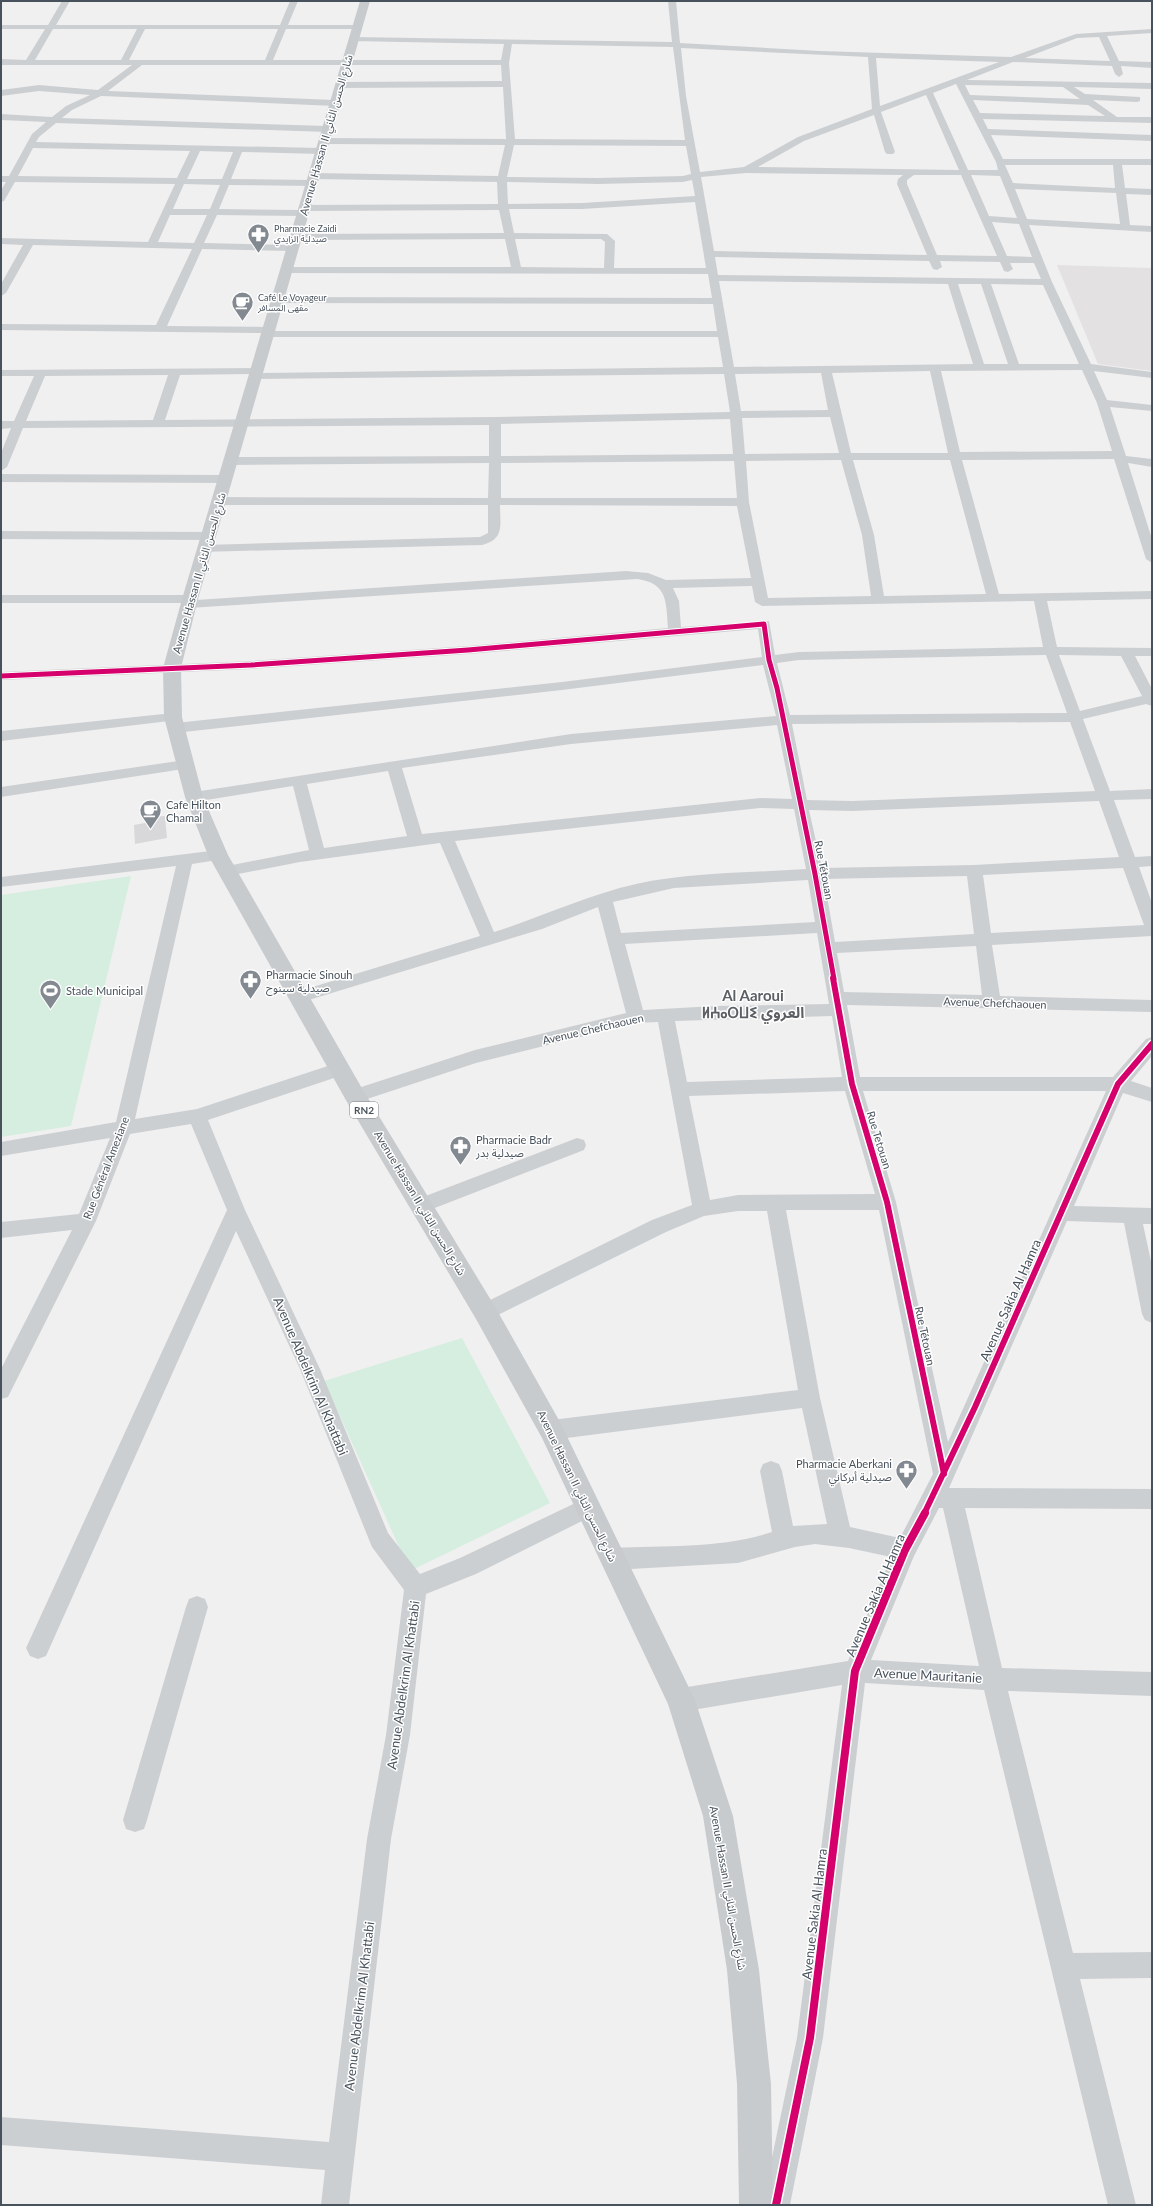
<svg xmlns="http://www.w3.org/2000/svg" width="1153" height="2206" font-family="Lato,'Noto Sans Arabic','Noto Sans Tifinagh',sans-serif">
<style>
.education{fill:#e3e1e2}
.green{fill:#d6eee0}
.building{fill:#d8d8da}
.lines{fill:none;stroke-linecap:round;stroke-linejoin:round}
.minor{fill:#cccfd1;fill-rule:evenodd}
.major{fill:#c8cbce;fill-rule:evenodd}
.cycleway-far2-casing{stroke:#fff;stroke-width:7}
.cycleway-far1-casing{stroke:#fff;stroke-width:9}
.cycleway-casing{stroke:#fff;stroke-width:11}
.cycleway-far2{stroke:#d6006c;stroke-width:5}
.cycleway-far1{stroke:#d6006c;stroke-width:6}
.cycleway{stroke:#d6006c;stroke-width:8}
.labels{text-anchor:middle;stroke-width:3;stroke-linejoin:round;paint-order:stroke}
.far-poi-label{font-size:9px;fill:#48525c;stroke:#fff;text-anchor:start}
.shield{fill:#fff;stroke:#7f868d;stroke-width:1}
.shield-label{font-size:10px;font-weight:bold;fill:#48525c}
.street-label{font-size:11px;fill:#48525c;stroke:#fff}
.poi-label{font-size:11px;fill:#48525c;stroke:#fff;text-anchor:start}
.near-street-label{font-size:13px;fill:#48525c;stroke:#fff}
.district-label{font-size:15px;font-weight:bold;fill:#5c5f64;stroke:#fff}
</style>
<rect width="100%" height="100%" fill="#f1f0f0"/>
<path class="education" d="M1057,265L1152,268V371L1098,364Z"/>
<path class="green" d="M131,876L71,1126L1,1137V895Z
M462,1338L550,1503L410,1571L324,1381Z"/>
<path class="building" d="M165,816L167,838L135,844L134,825L150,822V817Z"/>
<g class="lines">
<path class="minor" d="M62,1H70L56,25H280L290,1H298L288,25H357L361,27L357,29H286L273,60H501L504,44L350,41V37H353L672,42L668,1H676L680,43L820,51L1011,57L1076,34L1152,29V33L1107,36L1119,61L1152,62V68L1121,66L1123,74L1119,77L1115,74L1112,66L1013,62L967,80L1152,83V89L1074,87L1085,94L1140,97V101L1137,102L1093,100L1117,117H1152V123L983,119L988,129L1152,135V141L991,135L1003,159H1152V165H1122L1125,188L1152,189V195L1126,194L1130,225L1152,226V232L1029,225L1052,282L1091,364L1152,372V378L1094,371L1107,400L1152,405V411L1110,407L1126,456L1152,459V467L1128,463L1152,539V563L1146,559L1114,459L962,460L999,594L1152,591V599L1047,601L1057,647L1152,648V656H1135L1152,689V706L1146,704L1083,719L1110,791L1152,789V799L1114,800L1135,857L1152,856V866L1139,867L1152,903V936L992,945L1000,996L1152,1000V1012L847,1005L860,1077H1113L1146,1039L1152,1037V1056L1131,1081L1152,1088V1102L1123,1093L1074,1206L1152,1208V1224H1143L1152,1266V1323L1145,1320L1142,1314L1124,1223L1067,1221L949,1488L1152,1489V1509L965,1508L1002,1668L1152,1672V1696L1008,1691L1073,1953L1152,1952V1978L1080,1979L1136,2205H1108L984,1690L865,1683L823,2038L790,2205H762L797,2038L842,1685L681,1712L673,1708L669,1700L673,1692L681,1688L848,1661L891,1557L849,1548L815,1544L795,1547L738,1563L613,1570L605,1567L602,1559L605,1551L613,1548C666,1545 721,1549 772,1532L760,1471L763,1464L771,1461L779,1464L782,1471L793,1526L827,1524L802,1408L551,1440L544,1437L540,1430L544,1423L551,1420L798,1390L767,1211H738L704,1216L666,1232L492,1318L485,1321L478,1318L475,1312L478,1306L652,1220L692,1205L658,1022L636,1023L476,1063L355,1103L349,1101L346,1096L349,1091L475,1050L626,1013L598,907L542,929L299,1003L293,1001L290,997L293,993L480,936L440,843L300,862L228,876L222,875L220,871L222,867L309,850L293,786L194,802L189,801L186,797L189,793L194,792L571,734L776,716L763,665L562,690L175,733L170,731L168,728L170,725L175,723L562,682L762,657L758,629L468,654L251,669L1,680V672L251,661L468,646L668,628C666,602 668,583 637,579L189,608L184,607L183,603H1V595H190L195,596L196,600L626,571L648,573L666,580L751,578L737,506L500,505C500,525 505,539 482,545L200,552L199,549L205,545L480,537L488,533V505H219L213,501L219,497L488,498L489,463L230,465L224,461L230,457L489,456V425L23,428L7,467L1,471V453L11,428L1,429V421H14L34,376H1V370L257,368L261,369L262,373L723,367L718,337H268L264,336L263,333L1,330V324L156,325L192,249L33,245L6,293L1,296V284L23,245L1,244V238L148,242L175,184L15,182L4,201L1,202V190L6,182H1V176H9L32,134L46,122L1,120V114L52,117L66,106L90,95L39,91L1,96V90L39,85L98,90L132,65H1V59L26,60L45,29H1V25H48ZM53,29H137L121,60H35ZM145,29H278L265,60H129ZM1099,37L1110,61L1025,58L1077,38ZM512,44L673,47L685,140L515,139L509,63ZM681,48L868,57L872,109L798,137L744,167L700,172L686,96ZM876,58L999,62L880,106ZM142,65H501L502,81L341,82L337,85L341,88L503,87L506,139L324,138L319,141L324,144L505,145L498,176L314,173L309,176L314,179L497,182L498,204L304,205L299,208L301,210L219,209L229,185L312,186L317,183L312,180L231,179L242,152L321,154L326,151L321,148L36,142L39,137L56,123L327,132L331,129L327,126L62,118L72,110L101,96L335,106L339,103L335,100L108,91ZM956,84L996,162L998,170H968L933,93ZM965,85L1063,87L1080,99L970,95ZM926,95L959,170L758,167L804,141L874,115L885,152L887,154H893L895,152L881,112ZM973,100L1088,105L1105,116L980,113ZM514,145L686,146L691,174L683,176L598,178L507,177ZM33,148L190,151L177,178L18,176ZM200,151L233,152L222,179H187ZM1005,165H1113L1115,188L1013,183ZM746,173L903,175L898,179L897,184L927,255L714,251L701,177ZM914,175H961L997,256L937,255L907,184V180ZM971,175L1000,176L1017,218L989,216ZM692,180L695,196L582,203L508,204L507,182L598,184L683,182ZM184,184L220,185L210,209H173ZM1015,189L1116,193L1120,224L1027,219ZM695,202L706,268H614L615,241L607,234L514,233L509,209H582ZM499,210L504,233L296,234L291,237L296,240L505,239L511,267H286L281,270L286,273L708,274L712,298L277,297L272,300L277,303L713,304L717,331H274L273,328L269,327L167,326L202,249L292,251L297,248L292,245L204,243L217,215L303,216L308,213L306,211ZM170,215H207L194,243L158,242ZM992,222L1019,224L1032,257L1007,256ZM515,239H601L605,242L604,268L521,267ZM715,257L929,261L933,269L937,270L942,267L940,261L1000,262L1004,271L1008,272L1013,269L1010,263H1034L1041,279L718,275ZM719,281L948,284L973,364L734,367ZM958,284H981L1008,364H984ZM991,284L1043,285L1079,364H1019ZM1082,370L1097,403L1112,451L960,452L941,371ZM930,371L948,453H851L832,373ZM821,373L828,410L741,411L735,374ZM250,374L251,378L255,379L724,374L730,412L495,417L165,420L180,375ZM168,375L153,420L26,421L45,376ZM830,417L839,453L745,454L742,418ZM730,419L733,454L501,456V424ZM841,460L862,535L871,596L768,598L749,502L746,461ZM853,460H950L986,594L884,596L874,535ZM734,461L737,498H501V463ZM752,586L755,602L762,606L1034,601L1043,647L799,652L775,655L769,621L681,627L679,601L673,588ZM1046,655L1067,713L790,715L777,663L799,660ZM1059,655L1121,656L1142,696L1080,711ZM1070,722L1095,791L852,801L807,800L792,724ZM777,725L792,799L760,798L422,834L402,768L571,744ZM388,771L407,836L324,848L307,784ZM1099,801L1119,857L974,865L822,868L809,810L852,811ZM760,808L794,809L806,869C750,873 691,872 636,884C587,895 542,917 494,932L455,841ZM1123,868L1144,925L991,933L983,875ZM967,876L974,934L835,942L824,879ZM808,880L815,922L621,933L613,902L674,888ZM817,933L829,1004L715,1006L643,1010L625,944ZM976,946L982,995L844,992L837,953ZM832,1016L842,1077L687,1082L675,1021ZM845,1091L875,1194L738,1195L710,1200L689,1096ZM863,1091H1106L948,1442L896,1202ZM786,1210H879L933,1474L900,1538L850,1527L820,1398ZM939,1508H943L979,1666L871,1660L914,1556Z
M1,474L225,475L231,479L225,483L1,482Z
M1,531L209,532L215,536L209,540L1,539Z
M173,713L178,714L180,717L178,720L1,741V731Z
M185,760L190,762L192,765L190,768L1,797V787Z
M218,850L224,851L226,855L224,859L192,864L135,1119L197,1109L340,1062L346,1064L349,1069L346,1074L208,1120L245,1210L320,1369L388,1533L420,1574L460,1558L588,1497L596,1500L599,1507L596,1514L476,1574L426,1594L410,1735L391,1839L349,2205H321L325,2170L1,2145V2117L329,2142L367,1839L386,1735L404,1590L372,1547L300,1369L236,1231L46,1656L38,1659L30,1656L26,1648L227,1210L191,1124L130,1134L96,1221L8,1397L1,1399V1369L72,1230L1,1238V1222L79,1214L110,1138L1,1156V1142L116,1122L176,866L1,887V877Z
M577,1138L584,1140L586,1145L584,1150L422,1213L415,1210L413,1205L415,1200Z
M197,1596L205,1599L208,1607L147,1820L144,1829L135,1832L126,1829L123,1820L186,1607L189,1599Z"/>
<path class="major" d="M360,1H370L198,599L181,668L182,717L203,797L228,855L363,1090L494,1305L560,1422L695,1700L733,1816L759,1970L771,2084L773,2205H739L737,2084L727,1970L703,1816L668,1704L542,1438L476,1319L347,1102L208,855L185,797L164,717L163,668L182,599Z"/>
<defs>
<path id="cycleway-far2" d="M1,676L251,665L468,650L764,624L769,660L777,688L815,874L834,979"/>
<path id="cycleway-far1" d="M833,978L852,1084L887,1202L944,1474
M924,1514L975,1407L1118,1084L1152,1044"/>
<path id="cycleway" d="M776,2205L810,2038L855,1671L905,1550L925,1513"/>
</defs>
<use href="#cycleway-far2" class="cycleway-far2-casing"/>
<use href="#cycleway-far1" class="cycleway-far1-casing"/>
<use href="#cycleway" class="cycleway-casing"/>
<use href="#cycleway-far2" class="cycleway-far2"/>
<use href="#cycleway-far1" class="cycleway-far1"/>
<use href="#cycleway" class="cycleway"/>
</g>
<defs>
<symbol id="pharmacy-pin" viewBox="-11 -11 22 30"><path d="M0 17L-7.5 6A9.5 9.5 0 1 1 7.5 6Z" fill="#838990" stroke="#fff"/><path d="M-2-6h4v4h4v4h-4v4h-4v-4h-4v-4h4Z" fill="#fff"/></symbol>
<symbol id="cafe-pin" viewBox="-11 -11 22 30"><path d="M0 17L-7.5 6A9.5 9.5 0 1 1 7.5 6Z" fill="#838990" stroke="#fff"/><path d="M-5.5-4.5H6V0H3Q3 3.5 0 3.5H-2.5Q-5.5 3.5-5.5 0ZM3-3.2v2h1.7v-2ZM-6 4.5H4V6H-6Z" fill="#fff"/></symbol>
<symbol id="stadium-pin" viewBox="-11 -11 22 30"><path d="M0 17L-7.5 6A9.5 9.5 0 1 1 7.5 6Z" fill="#838990" stroke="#fff"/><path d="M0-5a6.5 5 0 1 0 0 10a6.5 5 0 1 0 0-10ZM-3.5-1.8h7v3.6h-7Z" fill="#fff"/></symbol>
</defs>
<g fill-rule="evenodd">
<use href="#pharmacy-pin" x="246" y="222" width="25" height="34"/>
<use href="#cafe-pin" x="230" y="290" width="25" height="34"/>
<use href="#cafe-pin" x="138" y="798" width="25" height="34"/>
<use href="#pharmacy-pin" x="238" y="968" width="25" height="34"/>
<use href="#stadium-pin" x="38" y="978" width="25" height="34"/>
<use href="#pharmacy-pin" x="448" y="1134" width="25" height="34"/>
<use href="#pharmacy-pin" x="894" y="1458" width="25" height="34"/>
</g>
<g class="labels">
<g class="far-poi-label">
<text x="274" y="232">Pharmacie Zaidi<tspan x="274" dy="10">صيدلية الزايدي</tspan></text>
<text x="258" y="301">Café Le Voyageur<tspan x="258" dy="10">مقهى المسافر</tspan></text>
</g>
<rect class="shield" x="350" y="1102" width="28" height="16" rx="3"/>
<g class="shield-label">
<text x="364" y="1114">RN2</text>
</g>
<g class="street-label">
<text transform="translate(326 135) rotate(-74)" y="4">Avenue Hassan II شارع الحسن الثاني</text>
<text transform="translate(199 573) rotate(-74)" y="4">Avenue Hassan II شارع الحسن الثاني</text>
<text transform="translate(824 870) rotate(79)" y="4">Rue Tétouan</text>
<text transform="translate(995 1003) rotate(2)" y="4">Avenue Chefchaouen</text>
<text transform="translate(593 1029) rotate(-13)" y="4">Avenue Chefchaouen</text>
<text transform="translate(879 1140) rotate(73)" y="4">Rue Tetouan</text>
<text transform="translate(106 1168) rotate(-69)" y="4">Rue Général Ameziane</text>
<text transform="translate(420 1203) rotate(59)" y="4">Avenue Hassan II شارع الحسن الثاني</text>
<text transform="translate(925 1336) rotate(78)" y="4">Rue Tétouan</text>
<text transform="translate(577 1486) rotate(64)" y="4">Avenue Hassan II شارع الحسن الثاني</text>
<text transform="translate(728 1888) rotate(80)" y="4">Avenue Hassan II شارع الحسن الثاني</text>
</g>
<g class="poi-label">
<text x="166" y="809">Cafe Hilton<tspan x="166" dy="13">Chamal</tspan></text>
<text x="266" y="979">Pharmacie Sinouh<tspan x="266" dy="13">صيدلية سينوح</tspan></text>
<text x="66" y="995">Stade Municipal</text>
<text x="476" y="1144">Pharmacie Badr<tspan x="476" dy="13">صيدلية بدر</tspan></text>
<text x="892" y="1468" text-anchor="end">Pharmacie Aberkani<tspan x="892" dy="13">صيدلية أبركاني</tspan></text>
</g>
<g class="near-street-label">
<text transform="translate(1010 1300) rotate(-66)" y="5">Avenue Sakia Al Hamra</text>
<text transform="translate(311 1376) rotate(67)" y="5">Avenue Abdelkrim Al Khattabi</text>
<text transform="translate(875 1595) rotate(-67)" y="5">Avenue Sakia Al Hamra</text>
<text transform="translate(928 1675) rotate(3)" y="5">Avenue Mauritanie</text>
<text transform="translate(403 1685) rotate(-82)" y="5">Avenue Abdelkrim Al Khattabi</text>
<text transform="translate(814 1914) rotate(-83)" y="5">Avenue Sakia Al Hamra</text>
<text transform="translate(359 2006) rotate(-83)" y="5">Avenue Abdelkrim Al Khattabi</text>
</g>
<g class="district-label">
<text x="753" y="1001">Al Aaroui<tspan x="753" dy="17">ⵍⵄⴰⵔⵡⵉ العروي</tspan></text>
</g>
</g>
<rect width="1153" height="2206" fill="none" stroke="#48525c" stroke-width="4"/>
</svg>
